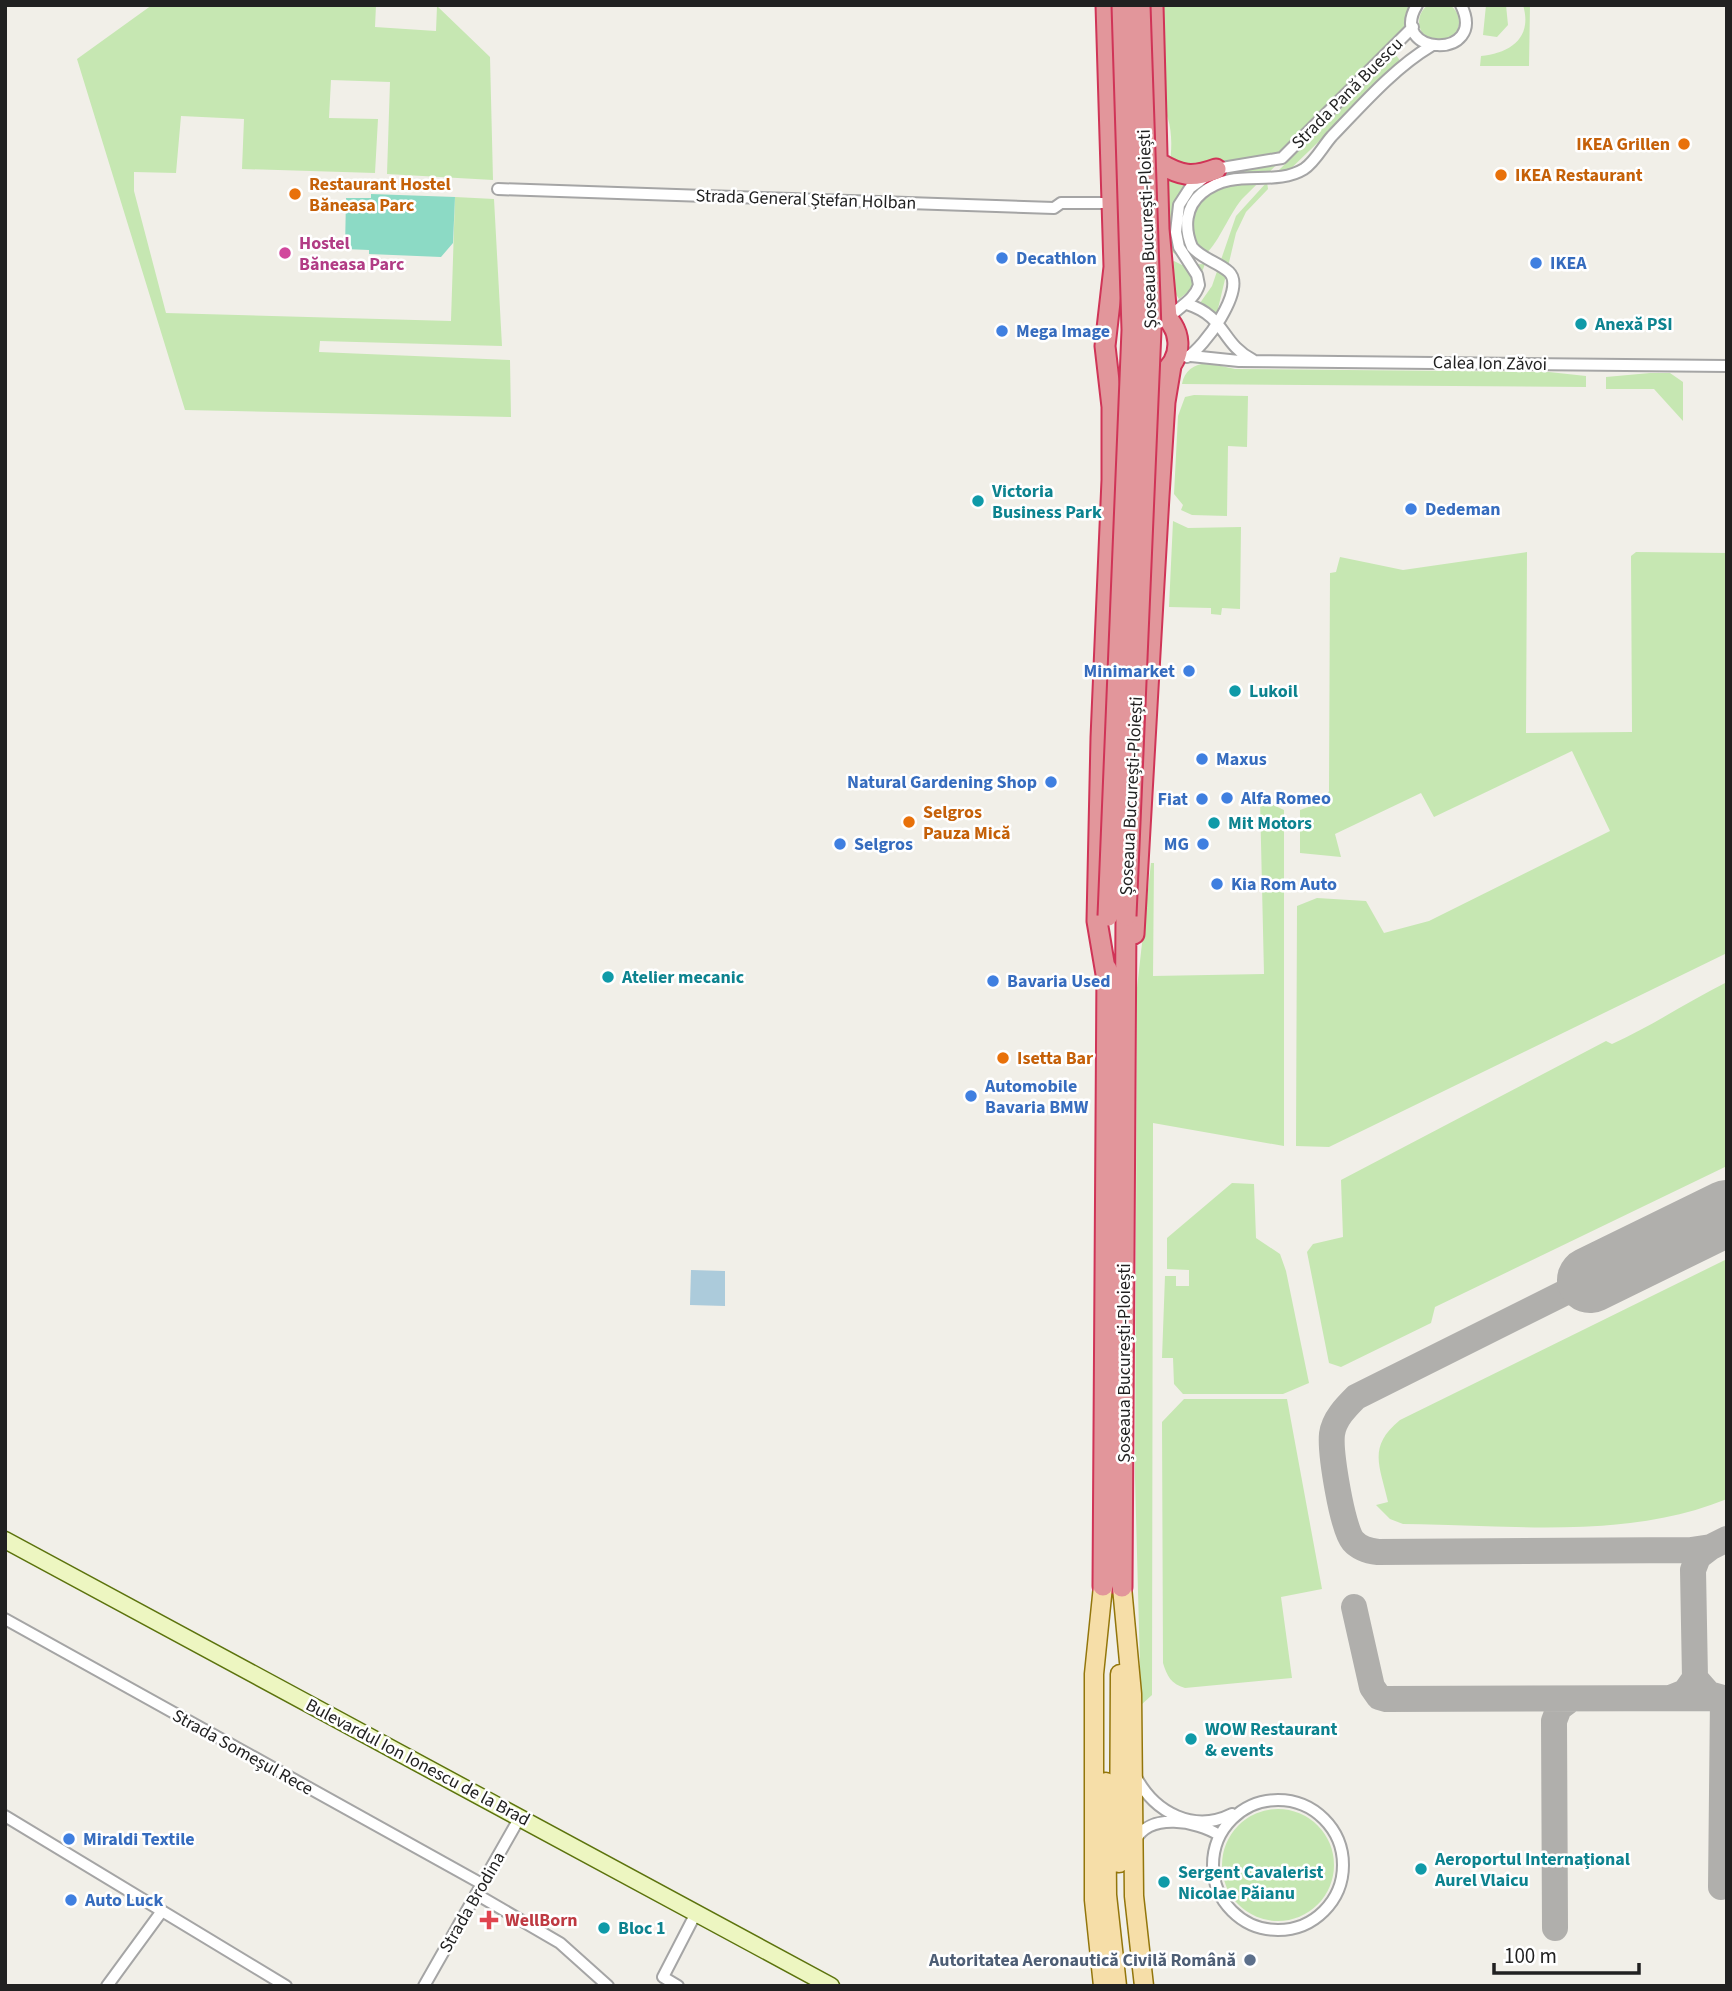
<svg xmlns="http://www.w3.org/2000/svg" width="1732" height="1991" font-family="'Source Sans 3',sans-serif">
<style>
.grass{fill:#c6e7b2}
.pitch{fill:#8cdac5}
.water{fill:#accbdb}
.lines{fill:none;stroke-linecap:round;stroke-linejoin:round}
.taxiway{stroke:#b0afac;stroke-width:26}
.runway{stroke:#b0afac;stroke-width:66}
.street-casing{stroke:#a5a5a5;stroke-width:14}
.secondary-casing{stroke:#5c730d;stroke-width:19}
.primary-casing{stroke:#93760b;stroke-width:21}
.highway-casing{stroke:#d03457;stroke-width:23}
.street{stroke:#fff;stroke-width:10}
.secondary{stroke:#edf6c1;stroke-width:16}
.primary{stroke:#f6dea8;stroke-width:18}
.highway{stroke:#e2969b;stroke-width:19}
.highway-bridge-casing{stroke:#d03457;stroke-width:23;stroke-linecap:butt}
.highway-bridge{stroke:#e2969b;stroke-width:19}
.food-dot{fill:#e8710a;stroke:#fff;stroke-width:2.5}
.hotel-dot{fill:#d1479c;stroke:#fff;stroke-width:2.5}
.shop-dot{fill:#3f7fe0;stroke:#fff;stroke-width:2.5}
.culture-dot{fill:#0f9aa8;stroke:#fff;stroke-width:2.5}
.health-dot{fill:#e0444e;stroke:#fff;stroke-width:2.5}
.service-dot{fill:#5c6f8a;stroke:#fff;stroke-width:2.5}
.labels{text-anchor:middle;stroke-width:5;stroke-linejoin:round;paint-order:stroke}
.street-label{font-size:18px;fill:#212121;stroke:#fff}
.food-label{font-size:18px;font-weight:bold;fill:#c56008;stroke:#fff;text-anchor:start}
.hotel-label{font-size:18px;font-weight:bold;fill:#b23c85;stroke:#fff;text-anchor:start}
.shop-label{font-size:18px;font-weight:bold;fill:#366cbe;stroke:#fff;text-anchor:start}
.culture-label{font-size:18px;font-weight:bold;fill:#0d838f;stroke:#fff;text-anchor:start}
.health-label{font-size:18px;font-weight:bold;fill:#be3a42;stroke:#fff;text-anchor:start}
.service-label{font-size:18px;font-weight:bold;fill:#4e5e75;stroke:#fff;text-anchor:end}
</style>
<rect width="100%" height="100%" fill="#f1efe8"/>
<path class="grass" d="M1419 22a20 20 0 1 1 40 0a20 20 0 1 1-40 0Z
M152,5H376L375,27L436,31L437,6L490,57L493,180L387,174L390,82L331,80L329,118L378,119L375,173L242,169L244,119L181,116L176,173L134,172V191L166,313L451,321L455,197L494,199L502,346L320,341L319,352L510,360L511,417L185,410L77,59Z
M1153,5H1413L1412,20L1394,48L1242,199C1217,229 1209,289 1160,242C1158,199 1189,132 1156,98Z
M1486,5H1506L1508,25L1497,37L1483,35Z
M1523,5H1530L1529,66H1480L1481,56C1510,53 1533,38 1523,5Z
M1396,55L1401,62L1278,181L1279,170Z
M1267,182L1268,189L1246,212L1236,233L1217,313L1200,303L1212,286L1236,216Z
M1174,261L1182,265L1205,264L1197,285L1179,299L1174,291L1170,263Z
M1207,363L1235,369L1549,372L1586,376V387L1182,384C1184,371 1194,364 1207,363Z
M1650,373H1670L1683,382V421L1654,389H1606V377Z
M1194,395L1248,396L1247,447L1228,446L1227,516L1192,515L1181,510L1183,505L1174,494L1178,416L1185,397Z
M1173,521L1188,528L1241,527L1240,609L1222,608L1221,615L1211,614V608L1169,607Z
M1527,552L1526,733L1632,732L1631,556L1636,552L1727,553V953L1329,1147L1296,1146L1297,906L1317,898L1366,901L1384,933L1429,921L1610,831L1572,751L1434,817L1421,793L1335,834L1341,857L1300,853V810L1325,801L1329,791L1330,573L1336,572L1340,557L1403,570Z
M1260,799L1284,810V1146L1153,1123L1152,1695L1141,1705L1135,1478L1137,988L1151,863H1154L1153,976L1264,974Z
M1727,982V1166L1435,1307L1431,1323L1341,1367L1329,1363L1307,1252L1313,1244L1343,1237L1341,1180L1606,1041L1612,1044C1652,1026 1687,1002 1727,982Z
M1232,1183L1254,1184L1256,1238L1280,1254L1286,1271L1309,1383L1283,1394H1183L1174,1384L1173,1358H1162L1165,1276H1176V1286H1189V1270L1167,1269V1238Z
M1727,1259V1499C1626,1540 1509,1525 1403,1524L1390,1519L1376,1505L1388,1502C1380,1466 1367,1447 1400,1420Z
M1184,1399H1287L1322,1589L1281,1597L1292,1678L1185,1688C1171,1684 1167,1676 1163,1663L1162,1422Z
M1222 1865a56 56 0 1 1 112 0a56 56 0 1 1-112 0Z"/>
<path class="pitch" d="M371,194L455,197L453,243L441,257L369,254V250L345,249L346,198H371Z"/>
<path class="water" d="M691,1270L725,1271V1306L690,1305Z"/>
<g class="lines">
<path class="taxiway" d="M1590,1280L1356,1397C1346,1407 1334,1419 1332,1434C1330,1452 1342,1528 1353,1541C1360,1549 1369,1551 1378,1552L1691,1550L1711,1547L1727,1539
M1354,1607L1372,1687L1379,1697L1386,1699L1727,1698
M1695,1678L1693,1570L1698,1557L1711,1547
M1670,1698L1685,1692L1695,1678L1709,1694L1723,1698L1721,1887
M1555,1928L1554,1721L1559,1708L1571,1699"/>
<path class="runway" d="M1590,1280L1727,1213"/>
<defs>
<path id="street" d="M1417,5C1386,56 1489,61 1461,5
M498,189L1054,208L1061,203H1112
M1187,304C1227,317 1220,343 1253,360
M1169,318C1179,306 1194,301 1199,285L1197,275L1179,247L1176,232L1179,205L1190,188L1216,169L1282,158L1413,27
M1191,356L1239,361L1727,366
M1187,357C1203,349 1247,289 1229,272C1218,262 1202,259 1192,247C1184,228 1185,207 1202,193C1234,166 1273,188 1304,169C1315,162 1323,146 1332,136C1362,105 1394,68 1431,46
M5,1619L482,1884
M1136,1777C1155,1813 1194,1833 1232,1814
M1213 1865a65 65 0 1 1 130 0a65 65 0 1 1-130 0Z
M5,1816L286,1986
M1135,1841C1149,1812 1197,1821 1219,1835
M476,1894L560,1943L608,1986
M107,1986L162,1911
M424,1986L520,1817
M678,1986L663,1977L696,1913"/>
<path id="secondary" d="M5,1540L831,1986"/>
<path id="primary" d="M1122,1587L1132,1694L1134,1896L1144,1986
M1106,1782L1107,1895L1117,1986
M1119,1863L1120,1674
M1103,1986L1094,1900V1674L1103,1586"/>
<path id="highway" d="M1106,5L1114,267L1105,346L1112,407V480L1101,738L1097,921L1107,980
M1153,5L1159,229L1167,317
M1159,163C1181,176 1192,178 1216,169
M1158,311C1183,326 1185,358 1161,375
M1134,934L1159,496L1165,402L1171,366
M1103,1586L1107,969
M1122,1587L1126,916"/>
</defs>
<use href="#street" class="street-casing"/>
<use href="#secondary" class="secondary-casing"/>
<use href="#primary" class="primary-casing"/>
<use href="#highway" class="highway-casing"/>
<use href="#street" class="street"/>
<use href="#secondary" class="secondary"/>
<use href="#primary" class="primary"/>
<use href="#highway" class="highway"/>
<defs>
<path id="highway-bridge" d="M1108,916L1132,330L1122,5
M1126,916L1151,330L1140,5"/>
</defs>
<use href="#highway-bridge" class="highway-bridge-casing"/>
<use href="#highway-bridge" class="highway-bridge"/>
</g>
<g class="food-dot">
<circle cx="1684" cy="144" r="7"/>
<circle cx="1501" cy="175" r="7"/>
<circle cx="295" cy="194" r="7"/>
<circle cx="909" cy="822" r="7"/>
<circle cx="1003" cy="1058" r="7"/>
</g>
<circle class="hotel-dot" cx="285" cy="253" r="7"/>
<g class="shop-dot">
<circle cx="1002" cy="258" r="7"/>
<circle cx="1536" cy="263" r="7"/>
<circle cx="1002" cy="331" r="7"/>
<circle cx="1411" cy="509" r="7"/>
<circle cx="1189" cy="671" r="7"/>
<circle cx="1202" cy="759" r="7"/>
<circle cx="1051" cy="782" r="7"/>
<circle cx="1227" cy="798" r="7"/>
<circle cx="1202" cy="799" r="7"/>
<circle cx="840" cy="844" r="7"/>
<circle cx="1203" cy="844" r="7"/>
<circle cx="1217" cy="884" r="7"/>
<circle cx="993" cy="981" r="7"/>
<circle cx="971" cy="1096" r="7"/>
<circle cx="69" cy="1839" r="7"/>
<circle cx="71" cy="1900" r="7"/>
</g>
<g class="culture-dot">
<circle cx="1581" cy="324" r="7"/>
<circle cx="978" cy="501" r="7"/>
<circle cx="1235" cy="691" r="7"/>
<circle cx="1214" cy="823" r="7"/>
<circle cx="608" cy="977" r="7"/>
<circle cx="1191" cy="1739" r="7"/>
<circle cx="1421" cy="1869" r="7"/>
<circle cx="1164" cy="1882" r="7"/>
<circle cx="604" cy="1928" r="7"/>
</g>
<path class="health-dot" d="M485.5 1909.5h7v7h7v7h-7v7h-7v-7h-7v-7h7z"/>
<circle class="service-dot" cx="1250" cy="1960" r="7"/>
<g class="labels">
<g class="street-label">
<text transform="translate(1347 93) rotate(-45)" y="6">Strada Pană Buescu</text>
<text transform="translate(806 199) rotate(2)" y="6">Strada General Ștefan Holban</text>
<text transform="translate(1147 229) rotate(-92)" y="6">Șoseaua București-Ploiești</text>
<text transform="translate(1490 363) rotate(1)" y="6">Calea Ion Zăvoi</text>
<text transform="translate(1131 796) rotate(-87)" y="6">Șoseaua București-Ploiești</text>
<text transform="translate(1124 1363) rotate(-90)" y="6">Șoseaua București-Ploiești</text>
<text transform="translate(243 1752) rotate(29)" y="6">Strada Someșul Rece</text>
<text transform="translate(418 1762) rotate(28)" y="6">Bulevardul Ion Ionescu de la Brad</text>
<text transform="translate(472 1902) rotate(-60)" y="6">Strada Brodina</text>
</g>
<g class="food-label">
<text x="1670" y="150" text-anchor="end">IKEA Grillen</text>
<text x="1515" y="181">IKEA Restaurant</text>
<text x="309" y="190">Restaurant Hostel<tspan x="309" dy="21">Băneasa Parc</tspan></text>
<text x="923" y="818">Selgros<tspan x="923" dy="21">Pauza Mică</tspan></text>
<text x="1017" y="1064">Isetta Bar</text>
</g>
<g class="hotel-label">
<text x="299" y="249">Hostel<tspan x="299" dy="21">Băneasa Parc</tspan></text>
</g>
<g class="shop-label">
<text x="1016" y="264">Decathlon</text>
<text x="1550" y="269">IKEA</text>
<text x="1016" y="337">Mega Image</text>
<text x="1425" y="515">Dedeman</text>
<text x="1175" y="677" text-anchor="end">Minimarket</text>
<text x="1216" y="765">Maxus</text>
<text x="1037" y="788" text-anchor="end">Natural Gardening Shop</text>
<text x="1241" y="804">Alfa Romeo</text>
<text x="1188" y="805" text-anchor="end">Fiat</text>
<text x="854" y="850">Selgros</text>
<text x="1189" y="850" text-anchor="end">MG</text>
<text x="1231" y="890">Kia Rom Auto</text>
<text x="1007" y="987">Bavaria Used</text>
<text x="985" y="1092">Automobile<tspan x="985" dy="21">Bavaria BMW</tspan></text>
<text x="83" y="1845">Miraldi Textile</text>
<text x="85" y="1906">Auto Luck</text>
</g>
<g class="culture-label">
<text x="1595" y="330">Anexă PSI</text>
<text x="992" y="497">Victoria<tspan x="992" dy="21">Business Park</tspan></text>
<text x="1249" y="697">Lukoil</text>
<text x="1228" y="829">Mit Motors</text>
<text x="622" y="983">Atelier mecanic</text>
<text x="1205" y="1735">WOW Restaurant<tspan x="1205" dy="21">&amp; events</tspan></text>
<text x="1435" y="1865">Aeroportul Internațional<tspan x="1435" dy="21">Aurel Vlaicu</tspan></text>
<text x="1178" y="1878">Sergent Cavalerist<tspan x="1178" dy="21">Nicolae Păianu</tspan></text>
<text x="618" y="1934">Bloc 1</text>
</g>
<g class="health-label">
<text x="505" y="1926">WellBorn</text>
</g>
<g class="service-label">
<text x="1236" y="1966">Autoritatea Aeronautică Civilă Română</text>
</g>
</g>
<rect width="1732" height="1991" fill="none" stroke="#212121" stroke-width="14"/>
<path d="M1494 1963v10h145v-10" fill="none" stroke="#212121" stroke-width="3.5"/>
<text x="1504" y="1963" font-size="21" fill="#212121" stroke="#ffffff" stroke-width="5" paint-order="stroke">100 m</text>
</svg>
